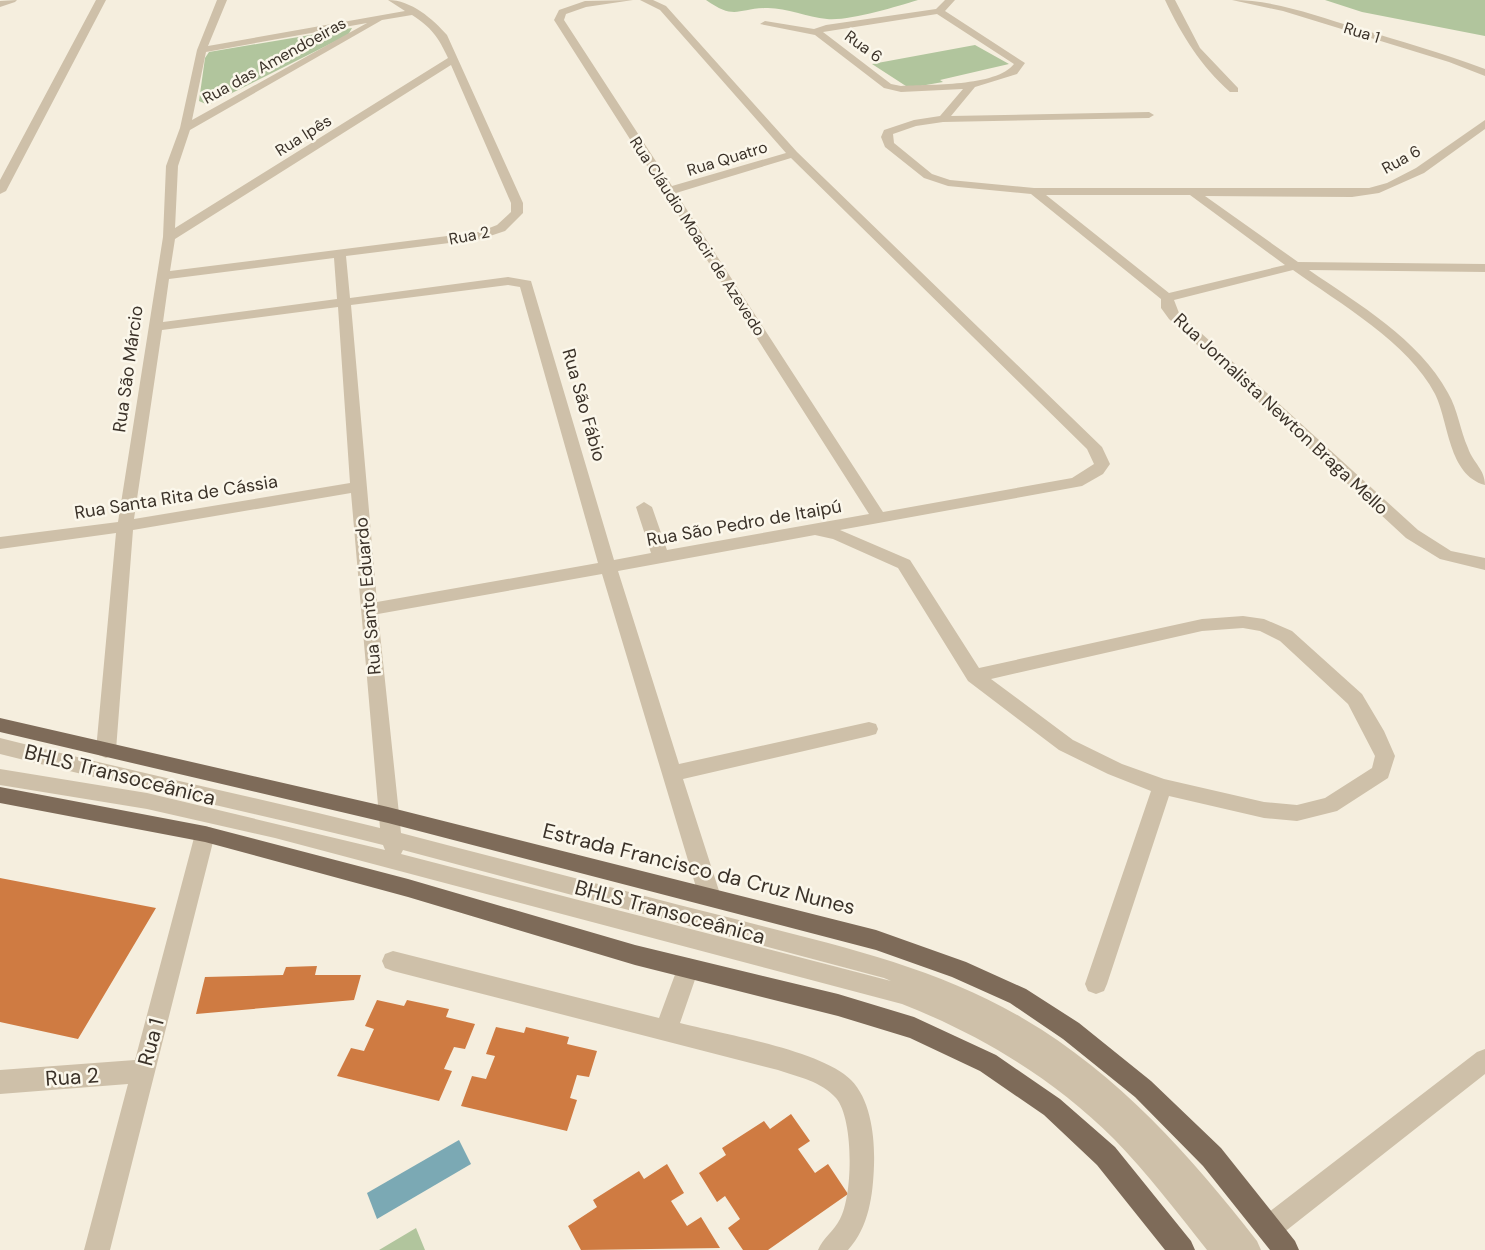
<svg xmlns="http://www.w3.org/2000/svg" width="1485" height="1250" font-family="'DM Sans',sans-serif">
<style>
.green{fill:#b1c59d}
.water{fill:#7ba9b4}
.building{fill:#cf7b42}
.lines{fill:none;stroke-linecap:round;stroke-linejoin:round}
.minor{fill:#cec0a9;fill-rule:evenodd}
.major{fill:#7e6b59;fill-rule:evenodd}
.labels{text-anchor:middle;stroke-width:5;stroke-linejoin:round;paint-order:stroke}
.far-street-label{font-size:16px;fill:#3b3229;stroke:#fbf7eb}
.street-label{font-size:18px;fill:#3b3229;stroke:#fbf7eb}
.near-street-label{font-size:21px;fill:#3b3229;stroke:#fbf7eb}
</style>
<rect width="100%" height="100%" fill="#f5eede"/>
<path class="green" d="M706,0H918C895,7 850,21 827,19C807,17 787,8 768,8C737,8 736,21 706,0Z
M1325,0H1485V36L1362,12Z
M352,28L348,35L208,105L199,101L205,58L209,52Z
M975,45L1009,64L940,80L943,82L909,88L872,64Z
M416,1228L425,1250H379Z"/>
<path class="water" d="M459,1140L471,1164L377,1219L367,1193Z"/>
<path class="building" d="M0,878L156,908L78,1039L0,1022Z
M317,966L315,975H361L354,1000L196,1014L205,977L283,975L286,967Z
M377,1000L404,1006L407,1000L449,1009L446,1017L475,1024L465,1049L454,1047L444,1069L452,1071L439,1101L337,1076L351,1048L364,1051L374,1029L365,1026Z
M496,1027L524,1033L526,1027L569,1037L567,1044L597,1051L589,1077L577,1075L570,1098L577,1100L567,1131L461,1106L472,1076L486,1079L495,1056L486,1054Z
M791,1114L810,1141L798,1149L815,1173L828,1164L848,1194L768,1250H743L728,1228L740,1219L725,1196L717,1202L699,1173L726,1155L722,1148L764,1121L770,1129Z
M667,1164L684,1193L671,1201L687,1226L701,1217L720,1248L581,1250L568,1226L597,1207L593,1200L639,1171L644,1179Z"/>
<g class="lines">
<path class="minor" d="M17,0L15,2L0,7V1Z
M96,0H106L6,191L0,194V180Z
M217,0H227L208,46L405,11L388,0C411,0 433,19 447,35L523,203V213L505,231L481,239L346,256L350,298L508,277L531,281L614,560L651,553L636,507L644,502L652,507L667,550L869,514L554,20L559,10L585,1L633,0L586,7L566,14L564,20L672,186L786,153L660,10L640,0H653L666,6L797,152L1102,447L1110,464L1103,474L1082,486L840,530L910,560L979,668L1202,619L1243,616L1264,619L1292,631L1362,694L1384,731L1395,756L1388,778L1337,811L1297,821L1264,818L1169,796L1107,984L1104,991L1096,994L1088,991L1085,984L1151,791L1108,774L1059,750L968,681L898,568L833,539L815,535L618,571L679,764L869,722L876,724L878,729L876,734L869,736L683,779L721,897L717,904L710,906L703,904L699,897L602,574L378,614L401,833C513,862 624,891 735,919C835,945 935,966 1024,1019C1118,1074 1191,1156 1257,1241L1261,1250H1207C1177,1212 1148,1174 1114,1139C1054,1079 981,1035 902,1004L275,838L147,809L0,785V769L147,793L385,850L383,845C256,813 127,786 0,754V738C126,770 254,797 380,828L351,493L133,530L116,750L113,755L106,758L99,755L96,750L116,533L0,549V537L118,522L163,237L166,166L180,128L197,50ZM412,15C431,27 439,38 448,58L175,228L178,166L190,130L382,20ZM367,23L192,120L206,52ZM451,65L511,203V212L497,225L479,232L170,271L175,239ZM791,158L1087,449L1094,464L1072,478L883,512L676,193ZM334,258L337,299L163,322L169,279ZM508,285L520,287L598,563L377,602L351,305ZM338,307L350,483L134,519L162,330ZM1243,628L1260,631L1280,641L1348,704L1375,756L1372,768L1325,798L1297,805L1264,802L1164,779L1122,764L1073,740L991,679L1202,631ZM403,850L884,978L891,981L401,854Z
M945,0H955L945,11L1025,63L1017,74L975,87L951,116L1149,112L1154,115L1149,118L943,122L916,126L893,134L894,143L932,174L950,180L1034,188H1369L1387,183L1416,168L1485,120V129L1424,173L1379,193L1352,197L1205,196L1298,262L1485,264V272L1309,270C1358,304 1419,339 1448,393C1458,410 1460,430 1468,448C1473,463 1485,469 1485,485C1448,475 1449,422 1435,394C1409,343 1339,303 1293,270L1174,300L1179,313L1418,530L1451,551L1485,558V570L1440,559L1406,538L1169,319L1161,308V299L1031,194L948,186L924,178L885,147L881,137L884,130L914,120L940,116L963,89L901,92L884,88L815,35L760,24L765,21L814,29L826,25L936,9ZM937,14L1014,64C996,87 929,84 901,86L891,84L823,32ZM1046,195H1190L1285,265L1169,293Z
M1165,0H1175L1200,48L1238,88V92H1230C1201,66 1182,36 1165,0Z
M1232,0C1276,0 1316,16 1357,28C1400,41 1443,53 1485,69V76L1449,62L1283,11Z
M205,826L212,828L215,834L110,1250H84L128,1084L0,1094V1070L135,1060L195,834L198,828Z
M393,951L659,1018L680,961L688,958L696,961L699,968L680,1023C722,1034 821,1050 851,1080C871,1100 875,1138 874,1165C873,1195 869,1227 848,1250H818C823,1238 834,1231 840,1219C853,1195 854,1119 836,1098C821,1081 798,1077 778,1070L393,971L385,968L382,961L385,954Z
M1485,1049V1074L1278,1237L1269,1241L1260,1237L1256,1228L1260,1219L1477,1052Z"/>
<path class="major" d="M0,718L388,807L876,930L966,962L1026,989L1079,1023L1151,1081L1221,1148L1295,1241L1299,1250H1270L1203,1166L1135,1097L1063,1039L1010,1003L952,977L876,950L388,823L0,732Z
M0,787L205,826L408,879L635,945L838,994L914,1017L996,1055L1060,1099L1115,1147L1191,1241L1195,1250H1165L1097,1165L1044,1115L980,1071L910,1038L838,1016L635,965L408,897L205,842L0,803Z"/>
</g>
<g class="labels">
<g class="far-street-label">
<text transform="translate(1362 32) rotate(17)" y="6">Rua 1</text>
<text transform="translate(864 46) rotate(36)" y="6">Rua 6</text>
<text transform="translate(274 60) rotate(-29)" y="6">Rua das Amendoeiras</text>
<text transform="translate(303 135) rotate(-32)" y="6">Rua Ipês</text>
<text transform="translate(727 158) rotate(-17)" y="6">Rua Quatro</text>
<text transform="translate(1401 159) rotate(-29)" y="6">Rua 6</text>
<text transform="translate(469 235) rotate(-11)" y="6">Rua 2</text>
<text transform="translate(698 236) rotate(57)" y="6">Rua Cláudio Moacir de Azevedo</text>
</g>
<g class="street-label">
<text transform="translate(128 369) rotate(-82)" y="6">Rua São Márcio</text>
<text transform="translate(584 405) rotate(74)" y="6">Rua São Fábio</text>
<text transform="translate(1281 414) rotate(43)" y="6">Rua Jornalista Newton Braga Mello</text>
<text transform="translate(176 497) rotate(-9)" y="6">Rua Santa Rita de Cássia</text>
<text transform="translate(744 523) rotate(-10)" y="6">Rua São Pedro de Itaipú</text>
<text transform="translate(368 596) rotate(-95)" y="6">Rua Santo Eduardo</text>
</g>
<g class="near-street-label">
<text transform="translate(120 775) rotate(14)" y="7">BHLS Transoceânica</text>
<text transform="translate(699 869) rotate(14)" y="7">Estrada Francisco da Cruz Nunes</text>
<text transform="translate(670 912) rotate(15)" y="7">BHLS Transoceânica</text>
<text transform="translate(151 1042) rotate(-75)" y="7">Rua 1</text>
<text transform="translate(72 1077) rotate(-4)" y="7">Rua 2</text>
</g>
</g>
</svg>
